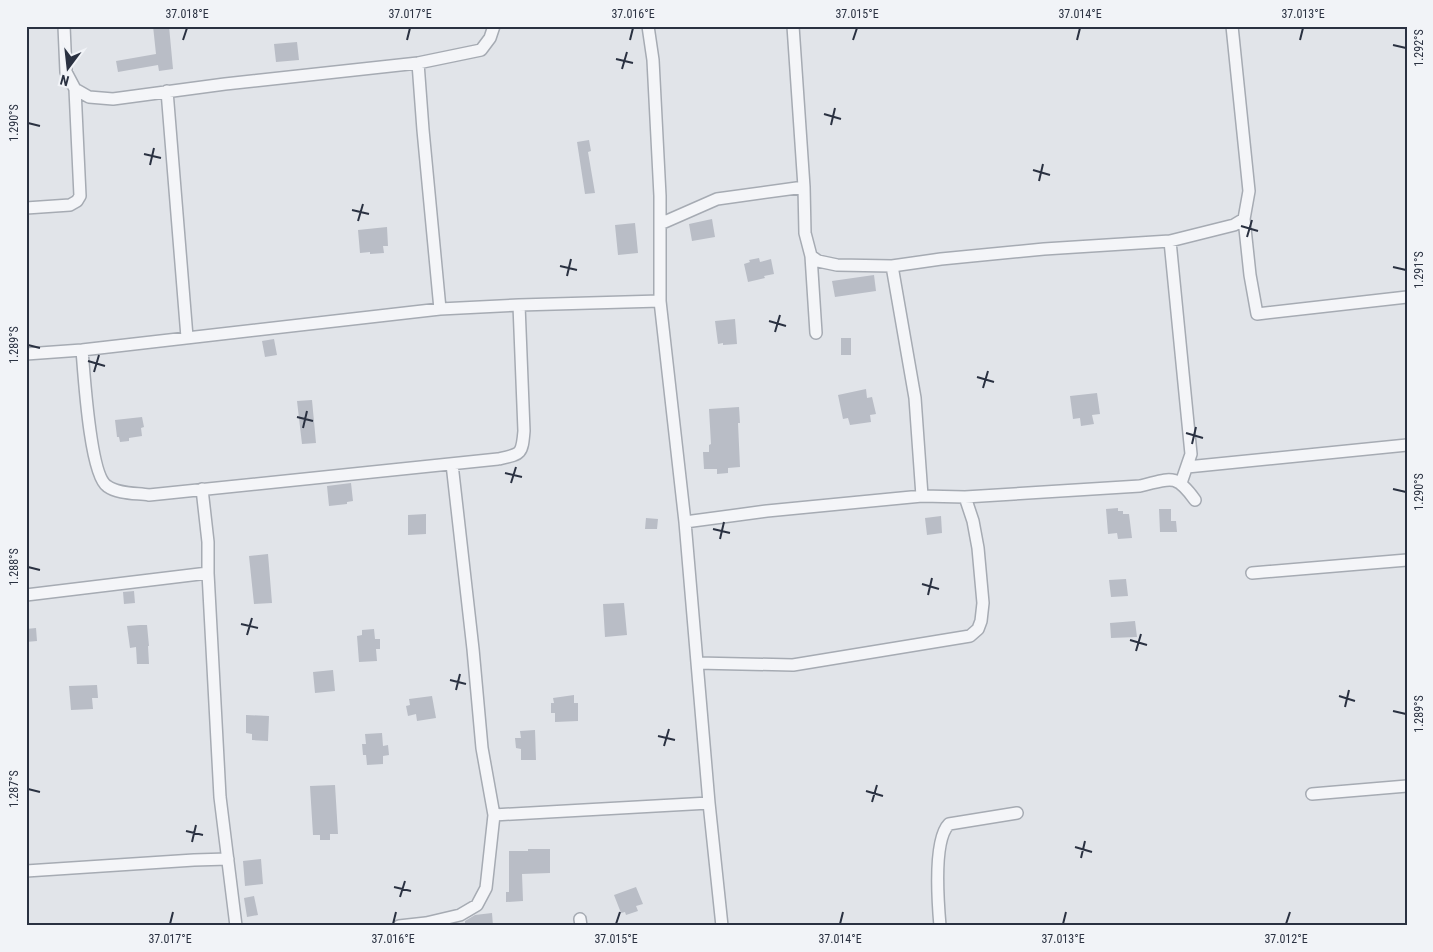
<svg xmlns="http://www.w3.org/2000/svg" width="1433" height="952" font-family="'Roboto Condensed',sans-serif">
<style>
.building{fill:#b9bdc6}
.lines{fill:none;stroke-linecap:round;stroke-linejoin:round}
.street-casing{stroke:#a6abb3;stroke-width:14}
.street{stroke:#f4f5f8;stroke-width:11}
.ticks{fill:none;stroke:#2a3141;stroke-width:2}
.neatline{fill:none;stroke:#2a3141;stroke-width:2}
.ticks-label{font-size:12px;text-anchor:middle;fill:#2a3141}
</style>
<rect width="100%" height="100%" fill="#e1e4e9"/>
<path class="building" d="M153,26H169L173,69L159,71L158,65L118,72L116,61L156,54Z
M297,42L299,60L276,62L274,44Z
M589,140L591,151L588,152L595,193L585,194L577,142Z
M712,219L715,237L692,241L689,224Z
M635,223L638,253L618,255L615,225Z
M387,227L388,246H383L384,253L370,254V252L360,253L358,230Z
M759,258L760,262L771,259L774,274L764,276L765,278L748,282L744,264L750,262L749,260Z
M874,275L876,291L835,297L832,281Z
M735,319L737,344L723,345V343L718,344L715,321Z
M841,338H851V355H841Z
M274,339L277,355L265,357L262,341Z
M866,389L867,398L872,397L876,414L870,415L871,422L850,425L848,418L843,419L838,395Z
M1097,393L1100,414L1092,415L1094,424L1081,426L1080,418L1073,419L1070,396Z
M312,400L316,443L302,444L297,401Z
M739,407L740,423H738L740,467L728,468V473L717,474V469H704L703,452H709V445L711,444L709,409Z
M142,417L144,427L141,428L142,436L129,438V441L120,442L119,437H117L115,420Z
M351,483L353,501L347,502V504L329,506L327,486Z
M1118,508V511H1123V514H1129L1132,538L1118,539L1117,533L1108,534L1106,509Z
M1159,509H1171V521H1176L1177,532H1160Z
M426,514V534L408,535V515Z
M941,516L942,533L927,535L925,518Z
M646,518L658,519L657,529H645Z
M268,554L272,603L254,604L249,556Z
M1126,579L1128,596L1111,597L1109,580Z
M134,591L135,603L124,604L123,592Z
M624,603L627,635L605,637L603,604Z
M1135,621L1137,637L1111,638L1110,623Z
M140,625H147L149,646H148L149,664H137L136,647L130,648L127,626Z
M36,628L37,641L26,642V629Z
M374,629L375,639H380V649H376L377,661L359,662L357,636L362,635V630Z
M333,670L335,691L315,693L313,672Z
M97,685L98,698H92L93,709L71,710L69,686Z
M574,695V703H578V721L555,722V713H551V703H554L553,698Z
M432,696L436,718L417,721L416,714L408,716L406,706L410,705L409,699Z
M246,715L269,716L268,741L252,740V734L246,733Z
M535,730L536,760H521V749L516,748L515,738H521L520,731Z
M382,733L383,746L388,745L389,755L383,756V764L367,765L366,755H363L362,744H366L365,734Z
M335,785L338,834H330V840H320V835H313L310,786Z
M528,849H550V873L522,874L523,901L506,902V892H509V851H528Z
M261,859L263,884L245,886L243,861Z
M636,887L643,904L636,906L638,911L626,915L625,912L621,913L614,895Z
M254,896L258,915L247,917L244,898Z
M492,913L493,926H465V921L475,915Z"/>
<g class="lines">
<defs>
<path id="street" d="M648,26L653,60L660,196V301L685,522L709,803L722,926
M793,26L804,187L805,233L811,256L816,333
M1232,26L1249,191L1244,219L1250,275L1257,314L1407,297
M418,63L423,130L440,309
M75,89L89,97L113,99L225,84L418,63L481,50L490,38L494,26
M167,91L187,337
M26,208L70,205L77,201L80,196L75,89L66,72L64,26
M660,224L717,199L804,187
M1170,241L1191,454L1181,483
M811,256L818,261L837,265L892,266L941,259L1044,249L1170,241L1234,225L1244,219
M892,266L915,398L922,496
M82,350C84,373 90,475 107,486C118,494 136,493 149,495L498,459C521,454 522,455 524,431L519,305
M26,354L82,350L440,309L519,305L660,301
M452,464L473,649L482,748L494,815L709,803
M1187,467L1407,445
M202,489L208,542V573L220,797L236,926
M685,522L767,511L922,496L965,497L1140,486C1170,479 1175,472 1195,500
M1252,573L1407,560
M26,595L208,573
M697,663L793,665L970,636L978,629L981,621L983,603L978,548L973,521L965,497
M1312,794L1407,786
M26,871L194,860L228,859
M580,919L581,926
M399,926L426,923L460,915L477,905L486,888L494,815
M940,926C938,903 933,840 949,824L1017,813"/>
</defs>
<use href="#street" class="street-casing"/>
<use href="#street" class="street"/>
</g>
<path class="ticks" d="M183,40L187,28M407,40L410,28M630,40L633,28M853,40L857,28M1077,40L1080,28M1300,40L1303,28M1393,45L1406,48M616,59L633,63M622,69L627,52M824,114L841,119M28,123L40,126M831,125L835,108M144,154L161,158M150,165L154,148M1033,170L1050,175M1039,181L1043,164M352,210L369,214M358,221L363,204M1241,226L1258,231M1247,237L1252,220M560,266L577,270M1393,267L1406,270M567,276L571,259M769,321L786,326M775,332L780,315M28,345L40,348M88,361L105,366M94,372L99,355M977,377L994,382M983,388L988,371M297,417L313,421M303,428L307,411M1186,433L1203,438M1192,444L1196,427M505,473L522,477M511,483L516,467M1393,489L1406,492M713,529L730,533M720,539L724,522M28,567L40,570M922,584L939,589M928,595L932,578M241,624L258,628M247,635L252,618M1130,640L1147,645M1136,651L1141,634M450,680L466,684M456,690L460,674M1339,696L1355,701M1345,707L1349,690M1393,711L1406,714M658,736L675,740M664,746L669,729M28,789L40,792M866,791L883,796M872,802L877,785M186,831L203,835M192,842L196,825M1075,847L1092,852M1081,858L1085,841M394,887L411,891M400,897L405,881M170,924L173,912M393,924L396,912M616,924L620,912M840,924L843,912M1063,924L1066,912M1286,924L1290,912"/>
<rect width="1433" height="952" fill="none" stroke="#f1f3f7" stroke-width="55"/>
<g transform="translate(68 68) rotate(195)" stroke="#f1f3f7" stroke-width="4" paint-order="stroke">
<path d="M0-4L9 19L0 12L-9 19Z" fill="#2a3141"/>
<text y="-8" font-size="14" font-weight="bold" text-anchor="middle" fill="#2a3141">N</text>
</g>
<rect x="28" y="28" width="1378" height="896" class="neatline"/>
<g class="ticks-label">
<text x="187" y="18">37.018°E</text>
<text x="410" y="18">37.017°E</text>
<text x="633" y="18">37.016°E</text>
<text x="857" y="18">37.015°E</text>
<text x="1080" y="18">37.014°E</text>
<text x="1303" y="18">37.013°E</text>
<text transform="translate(1419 48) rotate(-90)" y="4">1.292°S</text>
<text transform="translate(14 123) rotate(-90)" y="4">1.290°S</text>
<text transform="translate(1419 270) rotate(-90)" y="4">1.291°S</text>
<text transform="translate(14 345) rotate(-90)" y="4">1.289°S</text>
<text transform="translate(1419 492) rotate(-90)" y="4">1.290°S</text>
<text transform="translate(14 567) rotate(-90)" y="4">1.288°S</text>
<text transform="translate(1419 714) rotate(-90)" y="4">1.289°S</text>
<text transform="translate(14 789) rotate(-90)" y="4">1.287°S</text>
<text x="170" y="943">37.017°E</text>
<text x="393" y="943">37.016°E</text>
<text x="616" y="943">37.015°E</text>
<text x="840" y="943">37.014°E</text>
<text x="1063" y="943">37.013°E</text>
<text x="1286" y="943">37.012°E</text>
</g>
</svg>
